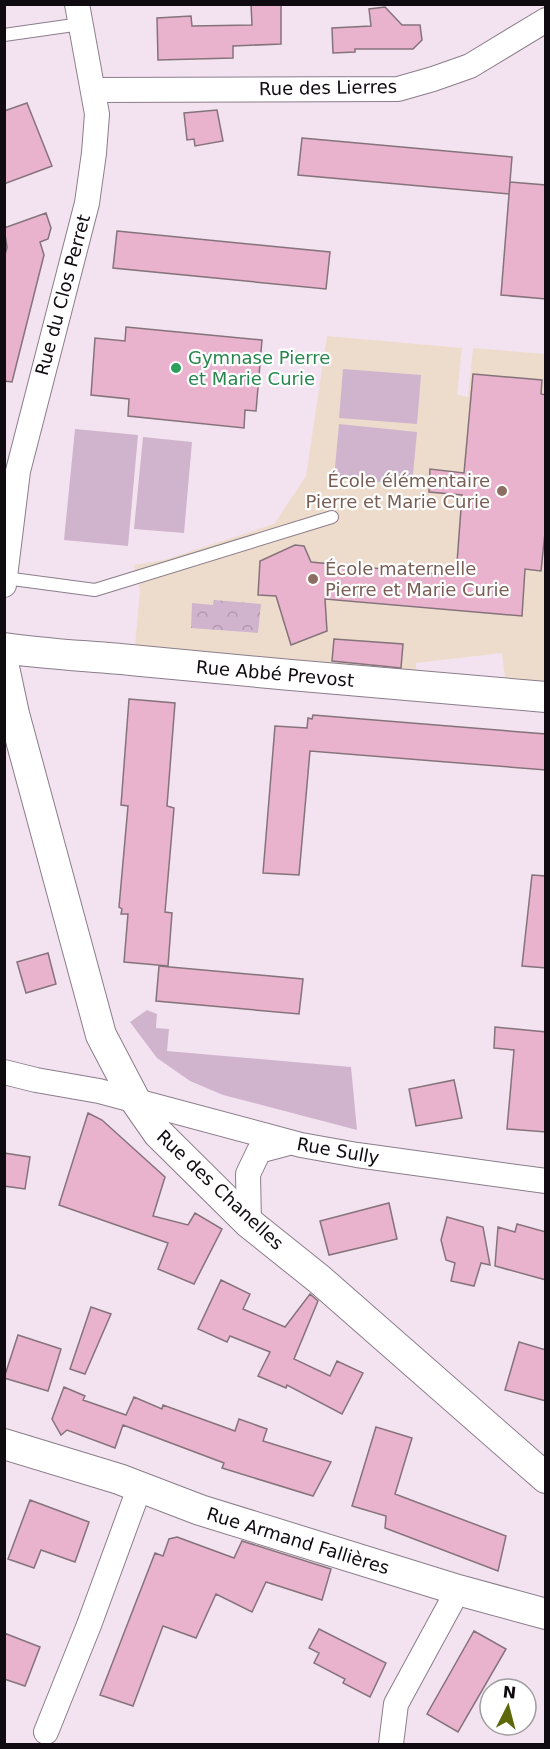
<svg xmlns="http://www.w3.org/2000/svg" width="550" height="1749" font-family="'DejaVu Sans',sans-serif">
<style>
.education{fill:#eddccb}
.grass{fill:#d0b4ce}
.park{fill:url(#park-crowns)}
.building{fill:#e9b2cd;stroke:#85737b;stroke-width:1.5}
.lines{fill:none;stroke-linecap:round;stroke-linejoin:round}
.service-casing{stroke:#8b7d8a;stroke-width:14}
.minor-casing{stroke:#8b7d8a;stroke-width:26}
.tertiary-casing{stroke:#8b7d8a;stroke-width:32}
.service{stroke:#fff;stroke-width:12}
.minor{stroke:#fff;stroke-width:24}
.tertiary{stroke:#fff;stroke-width:30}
.leisure-dot{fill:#2e9e5b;stroke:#fff;stroke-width:2}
.education-dot{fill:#8d6e63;stroke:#fff;stroke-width:2}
.labels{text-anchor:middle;stroke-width:4.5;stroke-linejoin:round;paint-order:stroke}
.street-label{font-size:18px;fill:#100b10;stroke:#fff}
.leisure-label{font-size:18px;fill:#27864d;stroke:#fff;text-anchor:start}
.education-label{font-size:18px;fill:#785e54;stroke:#fff;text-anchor:end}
</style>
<defs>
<pattern id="park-crowns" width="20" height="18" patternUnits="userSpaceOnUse" patternTransform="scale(1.5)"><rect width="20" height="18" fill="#d0b4ce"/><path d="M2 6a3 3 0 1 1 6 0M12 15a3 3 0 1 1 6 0" fill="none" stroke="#b299b0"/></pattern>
</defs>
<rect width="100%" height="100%" fill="#f3e3f1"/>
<path class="education" d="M327,336L462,348L457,395L468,397L473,348L545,354V681L505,678L502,653L416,663V670L135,646L140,590L134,565L164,560L274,524L306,476Z"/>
<path class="grass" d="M343,369L421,375L417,424L339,418Z
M339,424L417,432L412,485L334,478Z
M75,429L138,435L128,546L64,540Z
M143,437L192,442L184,533L134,529Z
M147,1010L157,1014L156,1028L169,1029L167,1051L351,1067L357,1130L223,1095L190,1081L157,1058L130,1022Z"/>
<path class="park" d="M214,600L261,604L258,633L191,628L192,603L213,605Z"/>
<path class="building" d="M251,4H281V44L233,46V58L158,60L157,18L191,16L192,26L252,25Z
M385,7L402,25H420L422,40L413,49H355V52L333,53L332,28L371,26L369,9Z
M27,103L52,166L4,184V111Z
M217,110L223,141L195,146L194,139L187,140L184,113Z
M302,138L512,157L509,194L298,175Z
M510,182L546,185V299L501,295Z
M46,213L51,228L48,239L40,242L44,255L12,382L4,381V259L7,247L4,228Z
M117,231L330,252L326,289L113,268Z
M126,327L262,340L256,411L245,410L244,428L128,416L129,399L91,395L95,338L125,341Z
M473,374L542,380L541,394L546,395V523L541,571L525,569L522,616L325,599L327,631L291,645L276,596L258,595L260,561L295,545L304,546L311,562L456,576L462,495L429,492L430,469L464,473Z
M334,639L403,644L401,668L332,661Z
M129,699L175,703L167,806L174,808L165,912L172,913L168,966L124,962L128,914H121L122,909L119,907L128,806L121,805Z
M313,715L546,734V770L310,751L299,875L263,873L275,726L307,728L308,718L312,719Z
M532,875L546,876V968L522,966Z
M48,953L56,984L26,993L17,962Z
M159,966L303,979L299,1014L156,1001Z
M495,1027L546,1032V1132L507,1129L514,1050L494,1048Z
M454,1080L462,1118L416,1126L409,1089Z
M88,1113L102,1120L165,1177L153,1216L188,1225L195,1213L222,1229L194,1284L158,1269L168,1243L59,1205Z
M4,1153L30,1157L25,1189L4,1186Z
M389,1203L397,1239L329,1255L320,1221Z
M447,1217L483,1227L490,1265L481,1263L474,1286L451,1281L455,1263L446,1260L441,1240Z
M517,1224L546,1232V1280L495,1266L498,1227L515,1232Z
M221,1280L250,1294L243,1309L285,1327L310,1294L318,1301L294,1359L330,1376L337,1361L363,1373L342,1414L287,1385L286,1388L258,1376L270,1352L230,1336L227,1342L198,1329Z
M91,1307L111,1314L85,1374L70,1369Z
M18,1335L61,1349L48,1391L4,1378Z
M519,1342L546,1350V1401L505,1390Z
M64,1387L85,1396L83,1400L126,1415L134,1397L162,1409L163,1405L235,1431L239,1419L267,1429L263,1441L331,1462L313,1496L222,1468L224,1463L123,1425L115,1448L67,1430L61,1435L52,1419Z
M376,1427L412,1438L395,1494L506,1536L498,1571L385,1528L386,1516L352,1506Z
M30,1500L89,1522L75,1562L41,1550L34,1568L8,1559Z
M177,1537L234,1558L242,1541L331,1569L322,1600L266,1582L252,1612L216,1594L196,1638L163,1626L133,1706L100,1695L155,1553L163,1556L169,1539Z
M319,1629L386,1663L370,1697L343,1683L345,1679L314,1663L319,1653L309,1648Z
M474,1631L506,1649L458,1732L427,1714Z
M4,1633L40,1647L25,1686L4,1679Z"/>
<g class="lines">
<defs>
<path id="service" d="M4,35L81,24
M5,578L95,590L332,517"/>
<path id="minor" d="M94,90L398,89L433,79L470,66L546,20
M4,585L18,471L87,203L94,153L97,114L77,4
M4,1072L36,1080L99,1091L301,1145L357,1155L546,1181
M249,1223L248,1174L259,1151L289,1143
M46,1732L89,1625L140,1486
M391,1744L396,1704L458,1590"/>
<path id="tertiary" d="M4,648C50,655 95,656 141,661C276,674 410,686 546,697
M4,667L14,714L101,1035L135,1100L158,1133L249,1223L319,1279L546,1478
M4,1444L119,1479L200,1510L458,1590L546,1614"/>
</defs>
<use href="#service" class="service-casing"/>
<use href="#minor" class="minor-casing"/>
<use href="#tertiary" class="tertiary-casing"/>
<use href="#service" class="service"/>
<use href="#minor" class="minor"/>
<use href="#tertiary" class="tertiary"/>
</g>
<circle class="leisure-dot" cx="176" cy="368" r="6"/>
<g class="education-dot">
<circle cx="502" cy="491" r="6"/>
<circle cx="313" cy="579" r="6"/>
</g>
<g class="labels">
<g class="street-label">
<text transform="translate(328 88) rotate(-1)" y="6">Rue des Lierres</text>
<text transform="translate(63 295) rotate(-75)" y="6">Rue du Clos Perret</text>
<text transform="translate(275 674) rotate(5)" y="6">Rue Abbé Prevost</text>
<text transform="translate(338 1151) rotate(10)" y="6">Rue Sully</text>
<text transform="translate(220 1190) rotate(43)" y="6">Rue des Chanelles</text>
<text transform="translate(298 1541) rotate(17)" y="6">Rue Armand Fallières</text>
</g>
<g class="leisure-label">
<text x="188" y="364">Gymnase Pierre<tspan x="188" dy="21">et Marie Curie</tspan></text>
</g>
<g class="education-label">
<text x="490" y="487">École élémentaire<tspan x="490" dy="21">Pierre et Marie Curie</tspan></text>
<text x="325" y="575" text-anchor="start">École maternelle<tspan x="325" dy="21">Pierre et Marie Curie</tspan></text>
</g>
</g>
<rect width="550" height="1749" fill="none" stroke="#100b10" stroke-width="12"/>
<g transform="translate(508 1707) rotate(6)"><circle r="28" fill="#ffffff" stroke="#9f9d9f" stroke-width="1.5"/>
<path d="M0-4.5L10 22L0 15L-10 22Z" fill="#5e680b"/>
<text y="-9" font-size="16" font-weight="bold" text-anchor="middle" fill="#100b10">N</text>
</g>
</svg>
